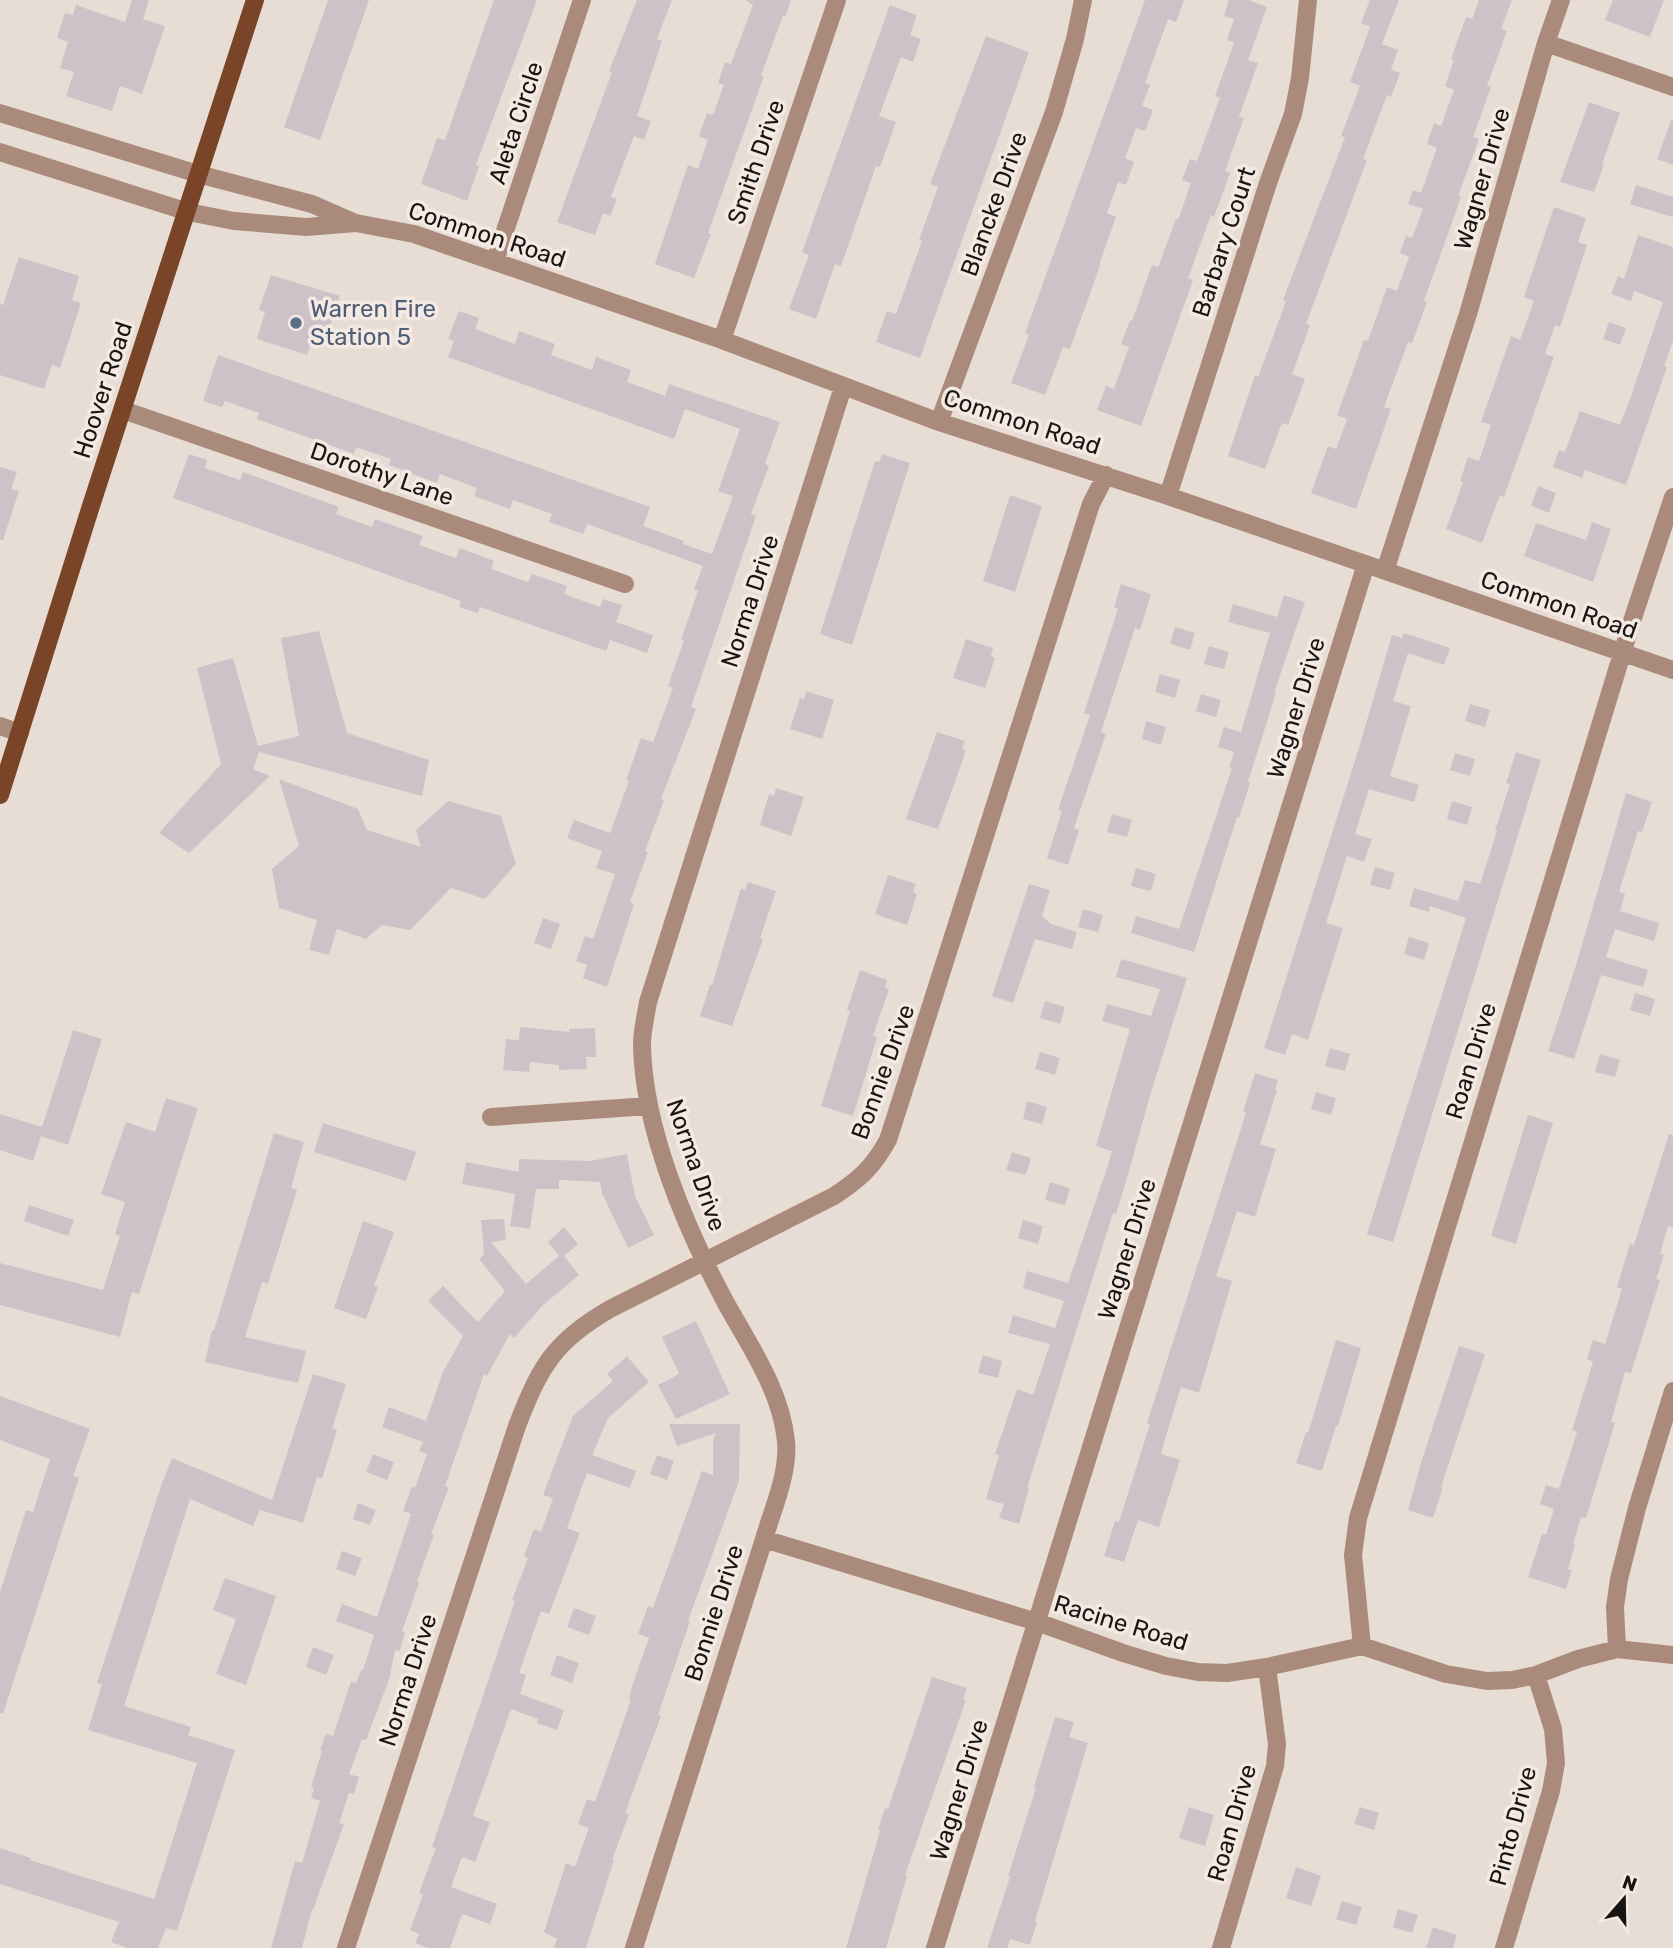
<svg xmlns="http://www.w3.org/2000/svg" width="1673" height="1948" font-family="Rubik,sans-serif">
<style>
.building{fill:#cec2c8}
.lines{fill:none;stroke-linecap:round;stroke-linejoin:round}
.minor{stroke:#aa8a7b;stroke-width:18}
.major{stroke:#794427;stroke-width:18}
.service-dot{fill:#5c6f8a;stroke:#f5eae3;stroke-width:2.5}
.labels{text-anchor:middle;stroke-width:7;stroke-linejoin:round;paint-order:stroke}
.street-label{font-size:24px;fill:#181512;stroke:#f5eae3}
.service-label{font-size:24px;fill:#4e5e75;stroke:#f5eae3;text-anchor:start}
</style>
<rect width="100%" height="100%" fill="#e8ddd5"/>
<path class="building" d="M132,0H149L143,19L165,26L142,94L120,86L112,111L66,96L74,72L60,68L68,42L57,38L65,13L73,15L76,5L125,22Z
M328,0H369L320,140L284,127Z
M494,0H537L476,165L479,166L467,201L421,184L437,138L445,140Z
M637,0H672L657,39L662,41L637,116L651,121L644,140L634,136L611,197L617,199L610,216L603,213L595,235L557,222L612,72L609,71Z
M745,0H791L785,17L783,16L761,75L764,76L708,233L711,234L694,278L655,264L688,165L698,169L708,140L699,136L707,113L713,115L724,85L718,83L725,62L731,64L753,5Z
M1145,0H1184L1176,22L1168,19L1145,83L1150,85L1142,106L1153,110L1145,131L1136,128L1125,158L1134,162L1126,185L1118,182L1107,213L1116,217L1099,265L1100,266L1070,349L1063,347L1045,395L1011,383L1029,335L1025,333Z
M1229,0H1248L1267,7L1248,60L1258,63L1239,117L1244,118L1225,171L1230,173L1214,217L1211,215L1188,278L1193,280L1141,426L1097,410L1106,386L1114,389L1129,347L1121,344L1130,320L1132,321L1152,265L1158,267L1176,219L1178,220L1191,183L1182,180L1190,159L1197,161L1220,98L1215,96L1234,43L1227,40L1234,19L1224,16Z
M1370,0H1399L1382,44L1398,50L1391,70L1400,73L1391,97L1387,95L1363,159L1367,160L1306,324L1310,325L1292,374L1305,379L1288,425L1282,423L1265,469L1228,456L1255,375L1258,377L1286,301L1283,300L1345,137L1341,136L1360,86L1350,82L1370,27L1361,23Z
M1479,0H1512L1501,29L1507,31L1487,86L1491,87L1473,137L1479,139L1458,196L1461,197L1424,301L1427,302L1412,343L1408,342L1384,407L1391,409L1356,509L1311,493L1328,446L1336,449L1347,419L1337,415L1364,340L1368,341L1387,287L1397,291L1409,257L1400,253L1406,236L1412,238L1423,209L1408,204L1413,190L1421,193L1437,148L1427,144L1434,123L1441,126L1454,90L1445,86L1454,60L1451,59L1466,17L1472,19Z
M1613,0H1664L1650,37L1605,20Z
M890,5L917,15L910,35L921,39L913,62L901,57L879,116L896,122L880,167L876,166L841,266L835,264L816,319L789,309L809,255L802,252Z
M986,36L1029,52L920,358L876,342L887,311L896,314L922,241L919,240L938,187L930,184Z
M1589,102L1620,113L1602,164L1604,165L1594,192L1560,182Z
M1671,120H1673V165L1657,159Z
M1636,185L1673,197V217L1630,204Z
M1554,207L1586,218L1578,242L1587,245L1560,327L1555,325L1545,354L1554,357L1504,497L1500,495L1482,543L1446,529L1463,482L1460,481L1468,457L1479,461L1491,425L1481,422L1511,336L1520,340L1534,301L1524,297Z
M1638,235L1673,247V341L1664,366L1667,367L1626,485L1585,470L1582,478L1553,467L1559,450L1565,452L1580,411L1620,425L1629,402L1663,302L1634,291L1631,301L1611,294L1618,276L1624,279Z
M19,257L79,276L72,300L81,303L60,368L52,365L44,389L0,375V304L3,305Z
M271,275L340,296L326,338L314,335L307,355L257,339L265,312L259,310Z
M459,311L479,318L475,329L515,344L519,331L555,344L551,355L592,370L596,357L631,370L627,382L665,396L669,384L780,422L765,464L769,466L751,514L756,516L691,707L696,709L661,799L664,800L645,851L648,852L630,902L634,904L607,987L583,978L587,965L576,961L585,936L593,939L615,874L596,868L602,851L567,838L574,820L610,833L629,781L626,780L641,738L653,742L673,688L668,686L684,640L681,639L698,591L694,589L703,566L587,524L583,534L549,522L552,514L513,500L510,509L474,496L477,488L440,474L437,483L389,465L391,459L356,447L354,454L257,419L259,413L225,401L222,407L203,401L218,355L650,507L643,526L684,541L683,544L712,554L733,496L718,491L740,429L685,409L674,439L448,357L454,341L448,339Z
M1609,322L1626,328L1620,345L1603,339Z
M189,454L207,460L205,468L240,480L243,472L339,507L336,514L372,527L375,519L423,536L419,545L456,558L460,548L494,561L491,569L528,582L532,574L567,586L564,594L600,607L603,599L622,605L616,622L653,635L647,653L610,640L606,651L480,607L478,613L459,607L461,601L173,498Z
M882,454L910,463L852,645L820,634L875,461L879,462Z
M0,467L17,472L11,489L19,491L3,540H0Z
M1538,486L1556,493L1549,513L1531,506Z
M1010,495L1042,506L1015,592L983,581Z
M1592,522L1611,529L1593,582L1524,556L1536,523L1586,540Z
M1121,584L1151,594L1140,630L1135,628L1101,732L1106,734L1074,828L1079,830L1068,865L1047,858L1062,811L1058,810L1090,715L1084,713L1118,609L1114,607Z
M1284,595L1305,602L1274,693H1276L1248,782L1250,783L1239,818L1237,817L1194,952L1131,933L1136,916L1179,929L1232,768L1229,767L1234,752L1218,747L1224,727L1241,732L1270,633L1228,622L1233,604L1277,617Z
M1175,627L1195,633L1190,650L1170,644Z
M319,631L347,733L429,760L422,796L259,752L253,769L270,776L189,853L159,833L221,764L197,668L233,658L258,746L299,736L281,638Z
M1404,633L1450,648L1444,665L1408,653L1393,701L1411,706L1390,776L1419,785L1414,802L1369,789L1355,834L1372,839L1364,862L1347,856L1326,923L1343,928L1308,1040L1292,1034L1285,1055L1264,1048L1358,751L1392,635L1402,638Z
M966,639L993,648L991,656L995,658L985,688L953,678Z
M1209,646L1229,652L1224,669L1204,664Z
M1160,674L1180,680L1175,698L1155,692Z
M806,691L834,700L822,739L790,729L800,698L804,699Z
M1201,694L1221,700L1216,717L1196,711Z
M1470,704L1490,710L1485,727L1465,721Z
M1146,721L1166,727L1161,745L1142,739Z
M937,732L965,741L962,749L966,751L938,829L906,819Z
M1516,752L1541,760L1393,1242L1367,1234L1466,918L1430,906L1429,912L1409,906L1414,888L1458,901L1465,880L1480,884L1497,831H1495L1510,784L1506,783Z
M1455,753L1475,759L1470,776L1450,770Z
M279,779L358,809L367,830L421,847L416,830L448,801L501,816L516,864L485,899L451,888L410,930L382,925L366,939L337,929L329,955L309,950L317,920L279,908L272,869L299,846Z
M776,788L804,797L791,836L760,825L769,794L774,796Z
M1626,793L1652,802L1642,832L1638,831L1619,892L1625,894L1620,911L1659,923L1654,941L1615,929L1606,957L1648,970L1643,987L1601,975L1574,1059L1548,1051L1577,962Z
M1452,801L1472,807L1467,825L1447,819Z
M1112,814L1132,820L1127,837L1107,832Z
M1375,867L1395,873L1390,890L1370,885Z
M1136,868L1156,874L1151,891L1131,886Z
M888,875L916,884L913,892L917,894L907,925L875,914Z
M748,882L776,891L760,938L763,939L732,1026L700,1016L710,985H712L741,888L745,890Z
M1029,884L1050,890L1042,916L1051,924L1077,932L1072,949L1035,939L1013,1003L992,996Z
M1083,909L1103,915L1098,932L1078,927Z
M543,918L560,924L551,949L534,943Z
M1409,937L1429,943L1424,960L1404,954Z
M1121,959L1187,978L1151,1092L1127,1178L1116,1214L1113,1213L1027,1488L1029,1489L1019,1524L999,1518L1004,1504L986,1499L999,1455L995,1454L1017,1389L1033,1395L1050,1344L1008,1333L1013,1315L1055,1328L1064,1301L1023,1288L1027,1271L1068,1283L1108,1165L1112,1151L1096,1146L1130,1029L1102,1021L1107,1004L1151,1016L1160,989L1116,977Z
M860,970L887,980L885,988L889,989L873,1036L877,1037L853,1116L821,1106L850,1011L847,1010Z
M1635,993L1655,999L1650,1016L1630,1010Z
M1045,1001L1065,1007L1060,1024L1040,1018Z
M520,1027L570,1032L569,1029L595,1028L596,1057H586L587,1069L559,1070V1065L530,1062L529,1072L503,1070L506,1039L519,1040Z
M73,1030L102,1039L68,1145L41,1136L33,1161L0,1150V1114L42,1127Z
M1330,1048L1350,1054L1345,1071L1325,1066Z
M1040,1052L1060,1058L1055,1075L1035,1069Z
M1600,1054L1620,1060L1615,1077L1595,1072Z
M1255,1073L1278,1080L1275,1089L1277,1090L1260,1144L1276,1149L1255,1217L1237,1211L1216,1276L1232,1281L1199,1393L1181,1387L1165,1439L1161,1454L1180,1460L1159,1527L1138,1520L1124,1562L1104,1556L1115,1521L1119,1522L1150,1424L1147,1423L1246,1113L1243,1112Z
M1316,1092L1336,1098L1331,1115L1311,1109Z
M166,1098L198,1108L139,1294L132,1292L120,1337L0,1305V1263L103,1290L120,1236L115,1234L125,1202L101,1194L126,1122L155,1132Z
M1027,1101L1047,1107L1042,1124L1023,1119Z
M1528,1115L1553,1123L1516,1244L1491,1236Z
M323,1123L416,1152L406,1181L314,1152Z
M274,1133L304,1142L291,1188L297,1190L268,1284L262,1282L245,1337L306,1351L298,1383L205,1362L212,1330H214Z
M1669,1134L1673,1135V1227L1668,1226L1660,1254L1664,1255L1656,1279L1660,1280L1631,1373L1625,1372L1611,1422L1615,1423L1586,1518L1581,1517L1573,1544L1575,1545L1568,1569L1572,1570L1566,1589L1528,1577L1542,1534L1546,1535L1554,1509L1540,1504L1546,1485L1559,1489L1577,1432L1572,1430L1593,1362L1587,1359L1593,1340L1605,1344L1622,1289L1617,1287L1630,1244L1634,1245Z
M1012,1152L1031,1158L1026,1175L1006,1170Z
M627,1154L635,1196L654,1235L628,1248L602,1193L600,1182L559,1180V1189H536L530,1229L510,1226L515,1194L462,1184L466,1162L519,1172V1159L590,1161Z
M1050,1182L1070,1188L1065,1205L1045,1200Z
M29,1205L74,1220L68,1236L24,1221Z
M504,1219L506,1240L491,1242L526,1284L559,1256L548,1242L564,1227L578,1244L564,1256L579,1275L542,1306L514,1338L510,1334L487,1376L484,1374L445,1486L449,1487L431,1534L434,1535L417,1582L419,1583L402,1631L405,1632L400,1651L395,1650L389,1680L366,1740L362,1739L349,1774L359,1777L354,1794L349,1793L339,1823L344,1824L313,1910L312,1909L302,1948H271L295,1861L302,1863L320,1801L311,1798L314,1789L311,1787L322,1751L320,1750L326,1734L333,1736L351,1681L356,1683L361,1670H363L374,1635L336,1621L342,1604L377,1617L411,1514L403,1511L412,1486L415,1488L427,1454L419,1451L423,1442L382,1427L389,1407L426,1421L443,1372L463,1336L428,1301L443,1286L478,1322L505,1291L479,1259L484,1255L481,1220Z
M1023,1220L1043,1226L1038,1244L1018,1238Z
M363,1221L394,1232L374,1286L378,1287L366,1319L334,1308Z
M696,1321L730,1394L676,1419L658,1385L679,1374L662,1337Z
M1336,1340L1361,1348L1338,1426H1336L1322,1471L1296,1463L1306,1432L1308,1433Z
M1459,1346L1485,1354L1441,1487H1443L1433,1518L1408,1510L1421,1463Z
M983,1355L1002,1361L998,1378L978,1373Z
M627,1356L649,1382L608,1418L592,1455L636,1471L630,1488L587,1473L567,1528L580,1533L549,1614L541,1611L519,1673L526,1675L520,1694L564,1710L557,1730L537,1723L538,1719L511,1709L473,1816L490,1822L475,1862L462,1857L451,1887L497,1904L490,1924L462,1914L450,1948H428L415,1943L419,1934L410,1930L423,1895L419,1893L436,1848L432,1847L515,1601L512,1600L528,1558L524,1556L534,1529L541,1532L553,1498L543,1495L573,1416L613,1381L607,1374Z
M313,1374L346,1384L332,1429L337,1430L322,1479L317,1477L303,1523L260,1510L253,1526L190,1499L124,1706L191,1727L188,1735L235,1750L177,1931L166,1928L158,1948H128L111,1942L119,1922L0,1884V1848L31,1858L30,1860L154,1899L197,1763L88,1730L102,1684L97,1683L161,1486L172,1458L272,1500Z
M0,1396L90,1429L73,1476L79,1478L3,1714L0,1713V1592L26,1510L33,1512L50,1459L0,1440Z
M669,1424H740L739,1481L688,1621H690L658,1715L661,1716L625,1813L629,1814L612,1860H614L586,1948H554L557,1939L544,1932L566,1863L575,1867L589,1828L578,1824L587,1799L595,1802L631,1700L629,1699L632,1686L649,1638L638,1634L648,1606L653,1608L702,1471L713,1475V1440L716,1433L677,1446Z
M373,1454L394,1462L387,1480L366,1472Z
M657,1455L674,1461L667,1480L650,1474Z
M358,1503L376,1510L370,1525L353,1519Z
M342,1551L362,1558L355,1576L336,1569Z
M225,1578L276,1596L246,1685L216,1674L236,1619L213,1610Z
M574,1608L596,1616L589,1635L567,1627Z
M313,1647L334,1655L326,1675L306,1667Z
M557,1655L579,1663L572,1683L550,1675Z
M932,1677L967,1688L963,1699L966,1700L905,1875L907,1876L886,1948H846L880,1831L878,1830L885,1808L888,1809Z
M1055,1717L1074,1722L1069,1737L1088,1743L1035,1921L1037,1922L1030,1945L1010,1939L1007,1948H987L1010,1877L1008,1876L1036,1788L1034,1787Z
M1189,1807L1214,1815L1205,1846L1179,1838Z
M1360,1807L1379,1813L1374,1830L1354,1824Z
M1296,1867L1321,1876L1311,1906L1286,1898Z
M1342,1901L1362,1907L1356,1925L1336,1919Z
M1398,1909L1418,1915L1412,1933L1393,1927Z
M1433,1927L1457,1935L1453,1948H1426Z"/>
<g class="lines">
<path class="minor" d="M1546,43L1673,87
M0,113L198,174L312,204L353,222
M0,152L188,212L234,221L306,227L356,223L414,234L722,340L939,422L1168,496L1673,670
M495,261L582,0
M722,340L837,0
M123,410L625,584
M939,422L1054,112L1075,39L1083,0
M1168,496L1268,183L1293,114L1300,78L1308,0
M1385,571L1468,314L1546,43L1561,0
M0,726L20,733
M491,1117L649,1106
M764,1539L1037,1622L1123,1653L1166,1666L1198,1672L1227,1673L1267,1667L1362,1646L1446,1674L1487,1681L1512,1680L1536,1675L1578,1659L1617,1649L1673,1655
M1362,1646L1353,1555L1358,1518L1632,621L1673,497
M1617,1649L1615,1607L1619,1579L1637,1508L1673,1391
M346,1948L517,1426C540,1367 553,1342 610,1309L834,1196C860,1179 873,1167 888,1140L1091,504L1106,475
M634,1948L764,1539C773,1508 789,1473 786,1441C781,1391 751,1348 727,1305C687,1231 643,1129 642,1044C642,1030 646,1016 648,1002L843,387
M935,1948L1366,564
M1221,1948L1275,1766L1277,1744L1267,1667
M1504,1948L1551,1791L1556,1763L1553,1729L1536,1675"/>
<path class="major" d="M0,795L90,509L255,0"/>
</g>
<circle class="service-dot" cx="296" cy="323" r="7"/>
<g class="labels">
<g class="street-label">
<text transform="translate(516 123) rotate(-72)" y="8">Aleta Circle</text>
<text transform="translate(756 162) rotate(-71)" y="8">Smith Drive</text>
<text transform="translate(1482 179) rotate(-74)" y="8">Wagner Drive</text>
<text transform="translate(994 204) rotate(-70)" y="8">Blancke Drive</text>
<text transform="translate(487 235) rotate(18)" y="8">Common Road</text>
<text transform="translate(1224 242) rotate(-72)" y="8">Barbary Court</text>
<text transform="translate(103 390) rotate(-72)" y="8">Hoover Road</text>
<text transform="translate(1022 422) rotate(18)" y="8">Common Road</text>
<text transform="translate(382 474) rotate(19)" y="8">Dorothy Lane</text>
<text transform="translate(750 601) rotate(-72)" y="8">Norma Drive</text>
<text transform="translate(1559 605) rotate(19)" y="8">Common Road</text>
<text transform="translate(1296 708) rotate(-73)" y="8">Wagner Drive</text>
<text transform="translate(1471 1061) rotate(-73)" y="8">Roan Drive</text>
<text transform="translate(883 1072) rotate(-70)" y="8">Bonnie Drive</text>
<text transform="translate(696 1165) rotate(71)" y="8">Norma Drive</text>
<text transform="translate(1127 1249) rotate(-73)" y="8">Wagner Drive</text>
<text transform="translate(714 1613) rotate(-72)" y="8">Bonnie Drive</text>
<text transform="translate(1121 1623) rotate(17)" y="8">Racine Road</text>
<text transform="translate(408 1680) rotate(-72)" y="8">Norma Drive</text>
<text transform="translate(959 1790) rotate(-73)" y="8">Wagner Drive</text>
<text transform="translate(1232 1823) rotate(-74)" y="8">Roan Drive</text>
<text transform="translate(1513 1826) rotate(-75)" y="8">Pinto Drive</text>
</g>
<g class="service-label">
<text x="310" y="317">Warren Fire<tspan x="310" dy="28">Station 5</tspan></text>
</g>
</g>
<g transform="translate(1624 1899) rotate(20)" stroke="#f5eae3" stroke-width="5" paint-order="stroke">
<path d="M0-5L12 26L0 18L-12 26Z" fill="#181512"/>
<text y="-10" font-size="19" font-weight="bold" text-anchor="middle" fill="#181512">N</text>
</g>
</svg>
